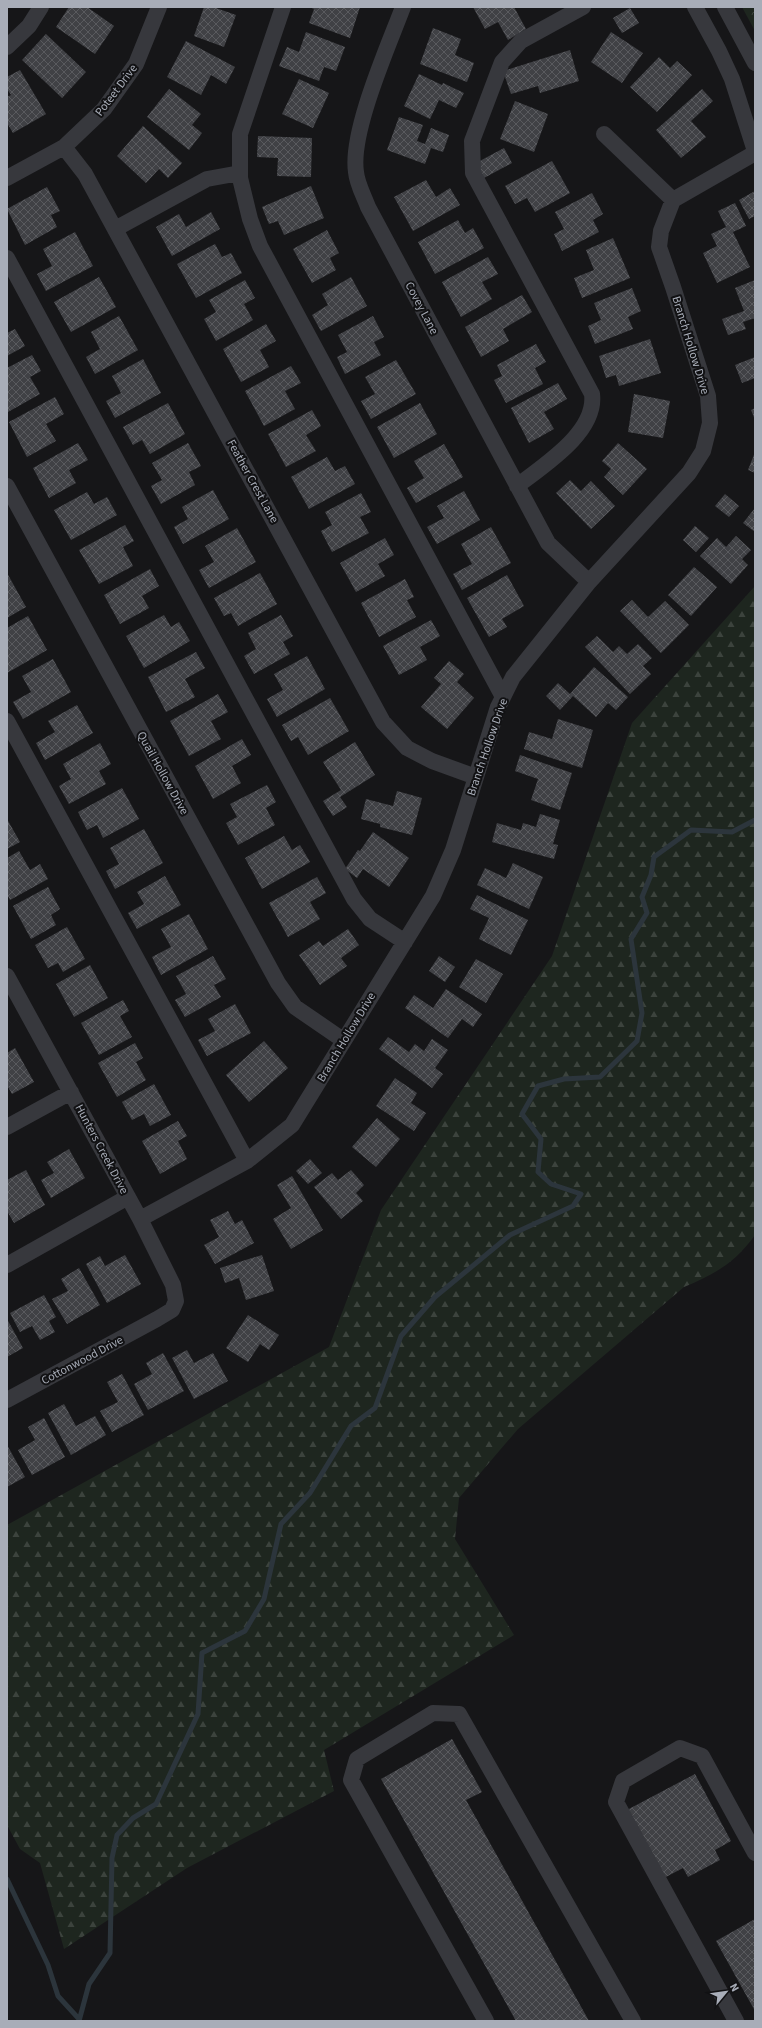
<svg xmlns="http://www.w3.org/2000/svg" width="762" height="2028" font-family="'Source Sans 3',sans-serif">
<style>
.forest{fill:url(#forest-firs)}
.park{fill:url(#park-crowns)}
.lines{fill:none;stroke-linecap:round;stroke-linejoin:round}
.stream{stroke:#2c353c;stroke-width:5}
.building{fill:url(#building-cross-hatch)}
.minor{stroke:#37383d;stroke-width:16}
.labels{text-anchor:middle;stroke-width:4;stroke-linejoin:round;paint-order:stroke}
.street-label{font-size:12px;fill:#a8adb8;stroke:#111113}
</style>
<defs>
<pattern id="forest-firs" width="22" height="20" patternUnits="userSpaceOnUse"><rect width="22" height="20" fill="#1e261f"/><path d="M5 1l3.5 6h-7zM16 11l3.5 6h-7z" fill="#3c433d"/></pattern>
<pattern id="park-crowns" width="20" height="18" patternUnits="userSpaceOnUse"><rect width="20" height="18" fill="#1e261f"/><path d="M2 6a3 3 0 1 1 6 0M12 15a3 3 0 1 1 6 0" fill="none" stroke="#3c433d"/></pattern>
<pattern id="building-cross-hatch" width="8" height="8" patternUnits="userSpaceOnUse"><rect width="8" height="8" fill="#404145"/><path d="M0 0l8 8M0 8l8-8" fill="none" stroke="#595a5e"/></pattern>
</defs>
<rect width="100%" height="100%" fill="#161618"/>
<path class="forest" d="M755,586V1235C735,1263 715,1274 684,1287L518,1429L459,1498L455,1539L514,1635L324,1750L334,1791L187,1868L64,1949L40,1863L20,1849L7,1825V1525L329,1347L381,1210L552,956L632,723Z"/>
<path class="park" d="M742,7H755V31Z"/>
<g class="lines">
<path class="stream" d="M7,1879L48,1965L58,1996L79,2019
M79,2021L89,1984L110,1953L112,1858L117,1835L133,1818L156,1804L198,1714L202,1653L245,1631L264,1599L281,1524L310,1493L351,1426L375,1408L401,1336L435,1297L510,1235L573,1206L581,1194L551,1184L538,1172L541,1139L522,1114L538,1086L564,1079L600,1077L637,1041L642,1013L631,939L647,913L642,897L651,875L654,857L691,830L732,832L755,820"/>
</g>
<path class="building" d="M69,7H87L114,26L95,54L56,27Z
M204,7H213L236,15L224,47L194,36Z
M310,7H360L350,38L309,23L314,9Z
M473,7H514L526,29L508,40L498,22L485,29Z
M630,8L639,23L622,33L613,18Z
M433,28L461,39L455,55L474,63L467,82L420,64Z
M306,32L345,47L336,71L324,67L319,81L279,66L287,47L299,52Z
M611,32L643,53L622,83L591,62Z
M46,34L86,72L62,98L22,60Z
M186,41L235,67L226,84L211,75L201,95L167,77Z
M570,50L579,81L540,93L538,86L511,94L503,71Z
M659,57L670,68L677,61L692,75L657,112L630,87Z
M20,70L46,114L13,133L7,123V97L11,95L7,89V77Z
M419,74L442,85L443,83L464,93L456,108L439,100L430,119L404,106Z
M299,79L329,93L313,128L282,114Z
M169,89L201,114L192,125L202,133L189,150L147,117Z
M702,89L713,101L691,121L706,137L681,158L656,130Z
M515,101L548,114L534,152L500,139Z
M399,117L423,125L417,141L425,144L431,128L449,135L443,152L431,148L425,164L387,150Z
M143,126L182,163L168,178L159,169L146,183L117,156Z
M258,136L312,138L311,177L277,176L278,158L257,157Z
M504,148L512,163L484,178L476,163Z
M552,161L570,193L535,212L527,198L515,204L505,186Z
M426,180L436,197L450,188L460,205L413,231L394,197Z
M311,186L324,218L284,235L278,221L269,224L262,207Z
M47,187L60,211L51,215L57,227L25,245L7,209Z
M755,191V216L749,219L739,200Z
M592,193L603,214L593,220L599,232L562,251L554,234L564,229L555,212Z
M735,203L746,226L733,232L750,267L717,283L703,253L717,246L711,234L726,227L718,211Z
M211,212L220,229L172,256L156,227L179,214L186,227Z
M458,220L465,233L473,228L484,248L435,274L418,242Z
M327,230L339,253L330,258L336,270L312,283L293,249Z
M75,232L93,266L46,291L37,274L52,266L43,249Z
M613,238L630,278L582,298L574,278L594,270L586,250Z
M215,244L222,257L231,253L242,273L196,298L177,264Z
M488,257L498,274L482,282L492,299L461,317L442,282Z
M99,277L116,307L71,332L54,302Z
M351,277L367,306L321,331L312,315L328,305L322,294Z
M245,280L255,298L244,304L253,320L216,341L204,319L216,312L209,300Z
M755,280V318L743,322L746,329L728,335L722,319L744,311L735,288Z
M632,288L641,311L628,317L633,329L595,344L588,326L601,320L594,303Z
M522,295L532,312L503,329L509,341L481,357L465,327Z
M119,316L138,350L95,374L86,357L100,349L91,332Z
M373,316L384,337L374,342L381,355L345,374L337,357L347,352L338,335Z
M266,324L276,341L260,350L269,367L241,382L223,349Z
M15,329L25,346L7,356V333Z
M650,339L661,373L619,386L616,375L606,378L599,356Z
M536,344L546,362L535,368L543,384L506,403L494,380L502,376L497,365Z
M32,355L41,371L30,377L40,394L8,412L7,368Z
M755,357V378L742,383L735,365Z
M143,359L161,393L115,418L106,401L121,393L112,376Z
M396,360L416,394L371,419L361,401L375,394L365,377Z
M291,366L301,383L285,391L295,409L264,426L245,391Z
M558,383L567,399L544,412L554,429L529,443L511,408Z
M634,394L670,401L663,438L628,432Z
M55,397L64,414L46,424L56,441L27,457L9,422Z
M168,403L185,434L150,454L142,440L133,445L123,427Z
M420,403L437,434L394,458L377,427Z
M755,408V420L751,410Z
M312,410L321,426L306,435L316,451L286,467L268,434Z
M78,443L88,460L69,470L76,483L49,498L33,468Z
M188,443L201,466L189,472L195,485L161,504L151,486L162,480L152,463Z
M618,443L647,469L623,495L604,477L611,469L602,461Z
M444,444L463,477L416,503L407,488L424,478L414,461Z
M755,452V473L748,470Z
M327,457L335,471L345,466L355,484L309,509L291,477Z
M570,480L581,491L591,481L615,506L591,529L556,493Z
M213,490L229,519L183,544L174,527L188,519L182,507Z
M464,491L480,520L437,544L427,527L444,518L437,506Z
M87,492L94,504L107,497L117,515L71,540L54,510Z
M361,493L371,512L360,517L369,533L332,552L321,531L332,525L325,512Z
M725,494L739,506L729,517L715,506Z
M755,508V532L743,523Z
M125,525L134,541L123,547L133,566L99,584L79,550Z
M695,526L709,538L696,552L683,540Z
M491,527L511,563L462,590L453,574L472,564L461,544Z
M237,528L256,562L209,588L199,570L214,562L205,546Z
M736,536L751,550L742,559L748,565L731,584L700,556L717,538L726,547Z
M385,538L394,555L378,564L385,576L356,592L340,563Z
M694,567L717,587L691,616L668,595Z
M150,569L159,586L142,596L149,608L120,624L104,595Z
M7,573L26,607L7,618Z
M260,573L277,604L238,626L231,613L224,616L214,598Z
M507,575L524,606L502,619L507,627L489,637L467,598Z
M405,579L414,597L407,600L416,617L379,637L361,603Z
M632,600L648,617L665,601L689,625L661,653L620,611Z
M164,615L171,627L179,622L190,641L144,668L126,636Z
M281,615L293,636L283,642L290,654L254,674L244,656L256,649L248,633Z
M28,616L47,650L7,673V628Z
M431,620L440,636L420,647L427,660L399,675L383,646Z
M597,636L613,652L619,646L627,654L638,644L652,658L643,666L651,674L630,694L585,647Z
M196,652L205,668L185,679L195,697L166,712L148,677Z
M307,656L325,689L277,717L267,699L283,690L274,674Z
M53,659L71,692L23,719L13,702L31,692L22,676Z
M449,661L464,674L457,682L474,698L447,729L421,707L441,684L434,678Z
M594,667L628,697L616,710L608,703L596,717L573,696L560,710L546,696L558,683L570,694Z
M218,694L228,712L211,721L221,739L189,756L170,721Z
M330,698L349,731L308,755L298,737L291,741L282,725Z
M77,705L93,733L45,760L36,743L55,732L48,721Z
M558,719L593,730L582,768L524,749L529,732L552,739Z
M242,739L251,755L232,766L241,783L213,799L195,766Z
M355,742L375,775L340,797L347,807L333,816L323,801L341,790L323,762Z
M100,743L111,764L99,771L106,784L69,804L59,786L71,779L63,764Z
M520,755L572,773L560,810L531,800L538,779L515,771Z
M267,785L276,802L266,808L275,825L238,845L226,823L237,817L230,804Z
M122,788L139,819L103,838L97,825L87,830L78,812Z
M397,791L422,798L412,835L380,827V824L361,819L366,799L393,806Z
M540,814L560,820L553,844L558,845L554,859L492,842L497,823L521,830L523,823L536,827Z
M7,819L20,842L7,849Z
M144,829L163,863L115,889L106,871L119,864L110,848Z
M373,832L409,858L389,887L363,869L357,878L345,869L358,850L360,851Z
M284,836L292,850L300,845L310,862L262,889L245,858Z
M19,851L30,870L40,864L48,879L10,900L7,894V858Z
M513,863L543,877L529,909L477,885L485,868L506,878Z
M165,876L181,905L137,929L128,913L144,904L137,892Z
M317,877L326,893L310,902L320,919L288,937L269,903Z
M48,887L60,909L51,915L56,925L31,939L13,906Z
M477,895L528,920L511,955L479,939L489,918L470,909Z
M189,914L208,949L161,975L152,957L171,947L161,929Z
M67,927L85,959L63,972L58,963L48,968L35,945Z
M348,929L359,945L341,958L347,966L320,985L299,955L319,941L323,946Z
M213,956L226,979L214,985L221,997L185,1017L175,1000L186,994L176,976Z
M439,956L455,967L445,982L429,971Z
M476,959L503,974L486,1003L459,987Z
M90,965L108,998L74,1017L56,984Z
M446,989L482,1014L473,1027L462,1019L448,1038L405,1008L414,995L433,1008Z
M123,1000L129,1011L120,1016L132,1037L99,1055L81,1023Z
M235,1004L251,1033L207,1056L198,1040L215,1031L208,1019Z
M388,1037L409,1052L415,1044L424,1051L432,1039L448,1050L435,1068L443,1074L432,1088L379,1049Z
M264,1041L288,1068L249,1102L226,1075Z
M135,1043L143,1058L136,1062L146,1080L117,1097L98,1063Z
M15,1048L34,1082L12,1094L7,1085V1053Z
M395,1078L417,1093L411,1103L426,1113L414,1131L376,1106Z
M154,1084L171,1115L150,1126L144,1114L132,1120L122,1102Z
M377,1118L400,1139L376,1167L352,1147Z
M178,1121L187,1136L178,1141L187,1159L160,1174L142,1141Z
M69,1149L85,1178L51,1198L41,1180L54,1173L47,1162Z
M310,1159L322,1173L308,1184L296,1171Z
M26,1170L45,1205L14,1223L7,1211V1180Z
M351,1170L364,1185L356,1193L363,1201L341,1219L314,1187L332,1173L338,1180Z
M292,1176L323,1230L291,1249L273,1219L291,1208L277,1185Z
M228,1211L235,1224L242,1220L254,1243L215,1264L204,1245L219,1237L210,1220Z
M125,1255L141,1284L107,1303L86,1264L100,1256L105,1266Z
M262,1255L274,1291L246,1300L239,1278L225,1283L220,1268Z
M79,1268L100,1305L67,1324L52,1299L68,1291L61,1279Z
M44,1295L56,1317L49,1321L55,1332L40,1340L32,1326L20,1332L10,1313Z
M248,1315L279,1335L269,1350L260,1344L248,1362L226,1348Z
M7,1319L23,1348L7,1357Z
M187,1350L194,1363L213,1353L228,1381L194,1399L172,1358Z
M163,1353L184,1391L148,1410L134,1384L152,1374L146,1363Z
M122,1374L144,1415L112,1432L100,1411L118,1402L107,1382Z
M64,1404L76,1426L95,1416L106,1435L71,1455L48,1413Z
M44,1418L65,1457L32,1475L18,1450L35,1440L28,1427Z
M7,1445L25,1477L7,1487Z
M452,1739L482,1792L466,1800L589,2021H516L381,1779Z
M695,1774L731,1841L715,1850L720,1860L688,1877L683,1868L664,1878L627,1810Z
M755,1919V2011L716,1941Z"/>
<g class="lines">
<path class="minor" d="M283,7L240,134V178L250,219L260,246L503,697
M403,7C388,47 350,132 356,172C357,184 364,196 368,207L548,543L589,582
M695,7L719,51L732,79L755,151
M725,7L755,63
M7,47L29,26L41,7
M604,134L673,200
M64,147L85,174L383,722L407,748L432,761L476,777
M7,178L64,147L104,109L136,64L159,7
M115,229L207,179L240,173
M7,258L354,899L370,919L405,942
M7,486L278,983L295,1007L343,1040
M517,486C544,465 597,432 592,394L473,173L472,141L502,62L521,41L583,7
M7,721L247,1161
M7,976L140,1219L173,1285L176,1301L172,1310L157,1319L7,1400
M7,1127L71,1092
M140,1219L247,1161L292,1125L433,896L453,850L498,707L513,677L589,582L689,473L703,451L710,423L708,396L673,287L659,247L661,231L673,200L755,153
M7,1265L128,1197
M486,2021L351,1780L357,1759L433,1713L459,1714L633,2021
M736,2021L616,1802L623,1781L680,1748L702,1756L755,1853"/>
</g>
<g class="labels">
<g class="street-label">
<text transform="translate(116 90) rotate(-53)" y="4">Poteet Drive</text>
<text transform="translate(422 308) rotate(62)" y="4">Covey Lane</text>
<text transform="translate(691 345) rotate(73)" y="4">Branch Hollow Drive</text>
<text transform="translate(253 481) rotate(61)" y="4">Feather Crest Lane</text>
<text transform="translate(487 747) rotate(-71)" y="4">Branch Hollow Drive</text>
<text transform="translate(163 773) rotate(61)" y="4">Quail Hollow Drive</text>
<text transform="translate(346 1037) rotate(-59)" y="4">Branch Hollow Drive</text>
<text transform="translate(102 1149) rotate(62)" y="4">Hunters Creek Drive</text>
<text transform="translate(82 1360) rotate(-28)" y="4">Cottonwood Drive</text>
</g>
</g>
<rect width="762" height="2028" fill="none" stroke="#a8adb8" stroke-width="16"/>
<g transform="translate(726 1992) rotate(61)" stroke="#111113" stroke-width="3" paint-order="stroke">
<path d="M0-3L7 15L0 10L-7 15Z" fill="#a8adb8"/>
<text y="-6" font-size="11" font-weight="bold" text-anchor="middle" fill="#a8adb8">N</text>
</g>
</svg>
